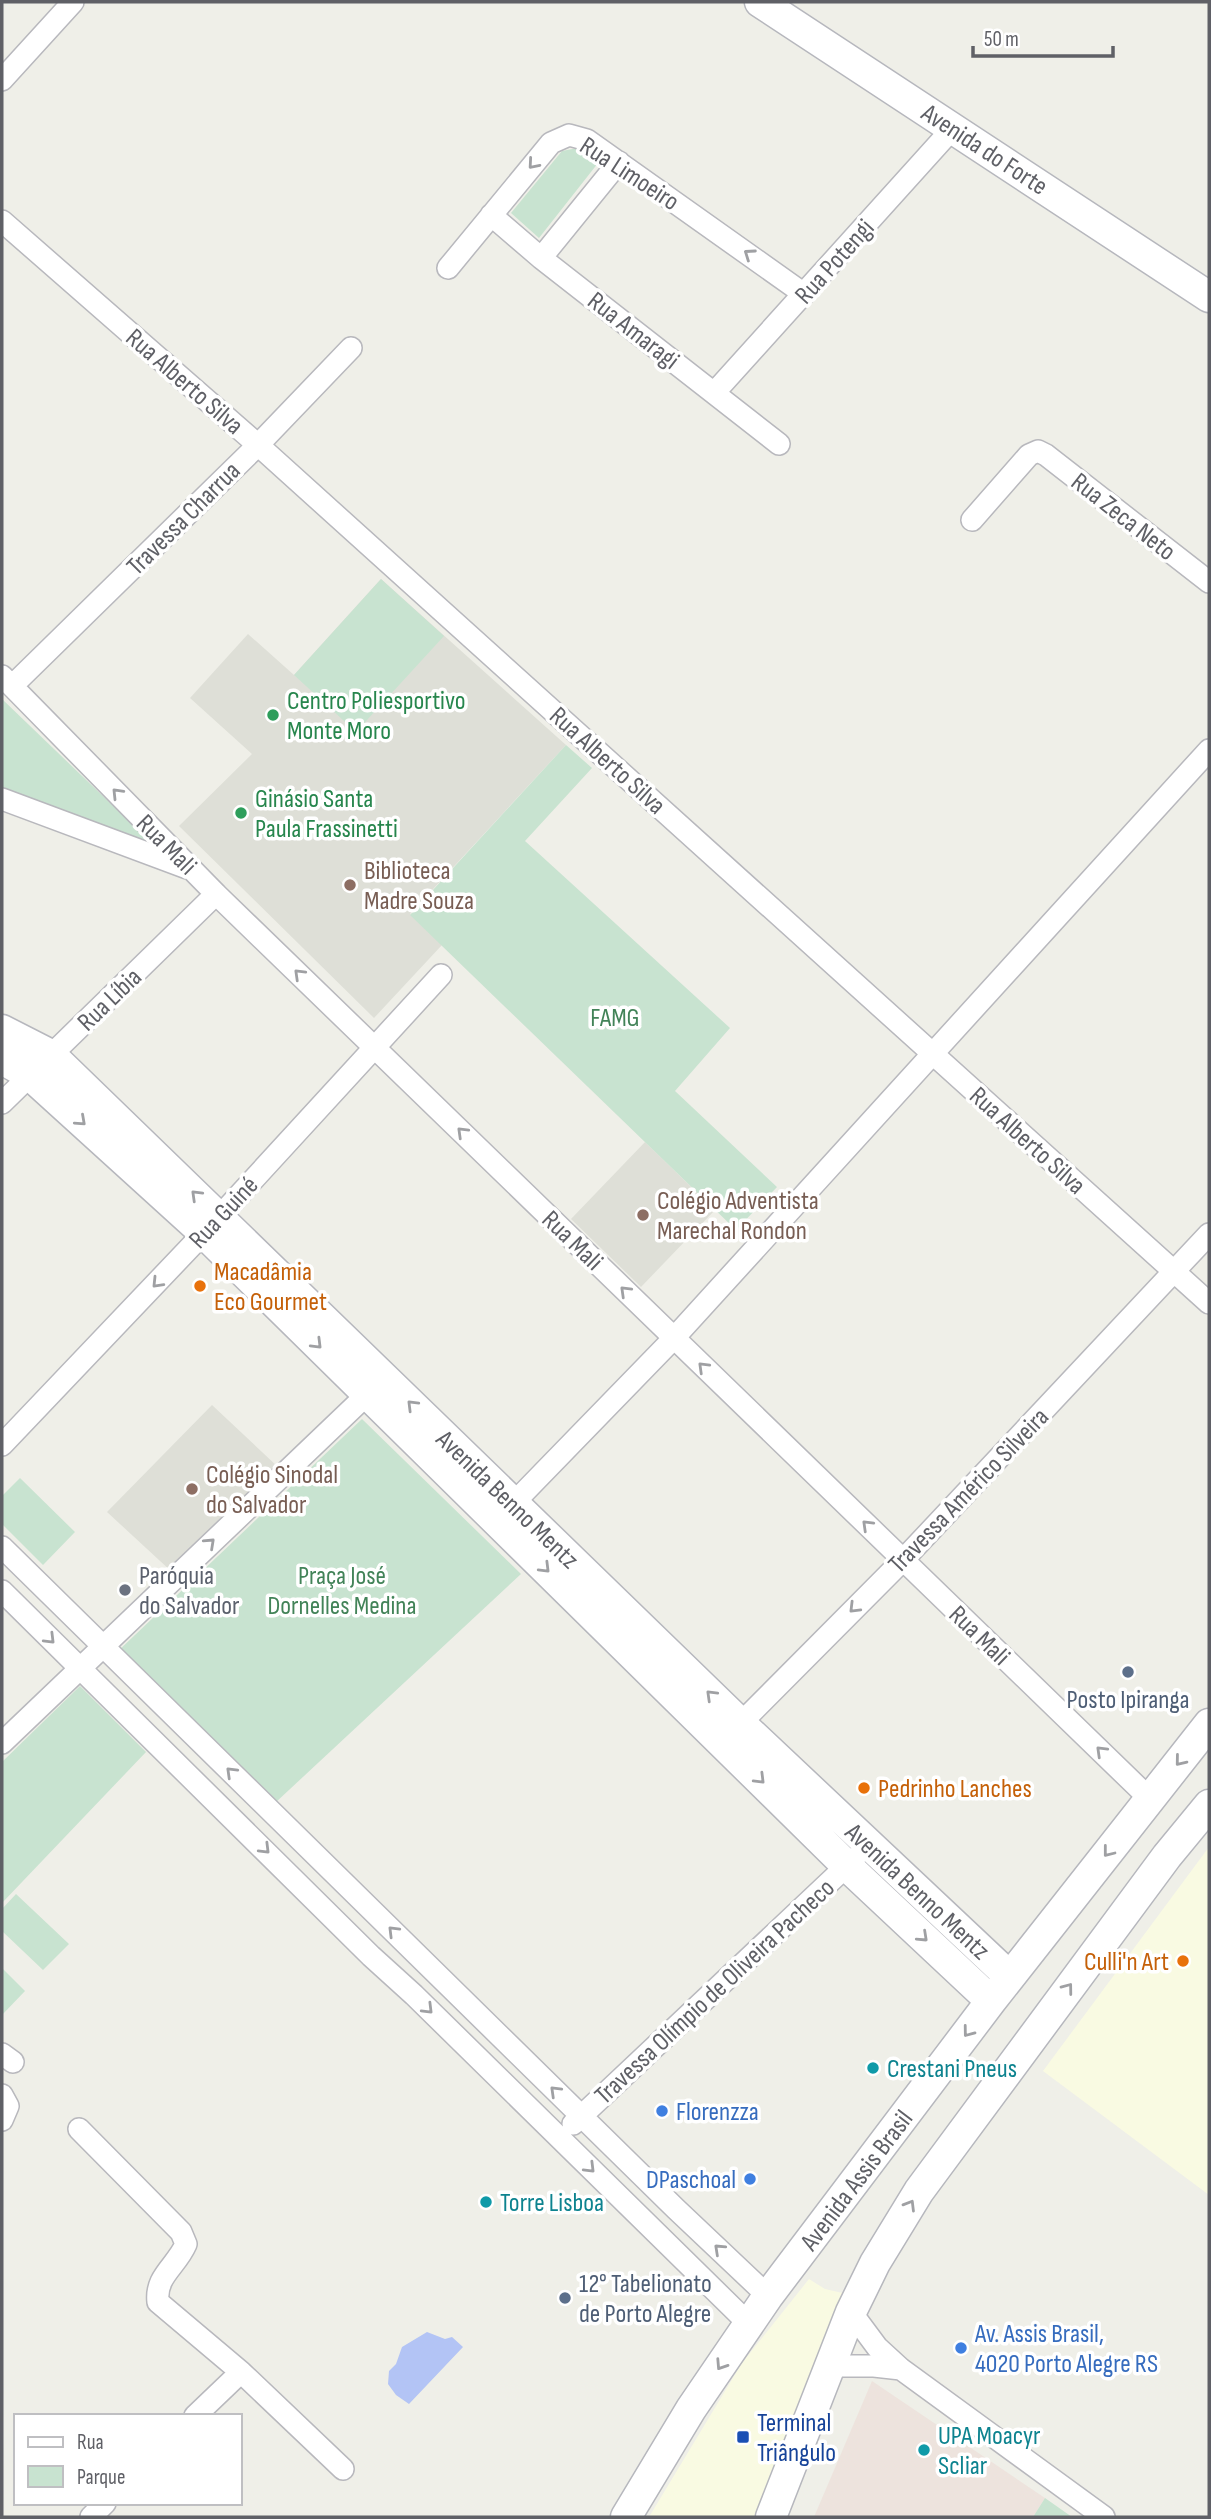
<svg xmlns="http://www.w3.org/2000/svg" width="1211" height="2519" font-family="'Sofia Sans Condensed',sans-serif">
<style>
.commercial{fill:#f9fae2}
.education{fill:#dedfd7}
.medical{fill:#ede3dd}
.green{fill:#c8e3d0}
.water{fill:#b3c4f5}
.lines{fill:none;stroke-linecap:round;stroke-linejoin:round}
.street-casing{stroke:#b8b8bd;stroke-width:24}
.secondary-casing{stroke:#b6b7bd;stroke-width:33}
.street{stroke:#fff;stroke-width:21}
.secondary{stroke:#fff;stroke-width:30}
.oneway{stroke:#9fa0a3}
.leisure-dot{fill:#2e9e5b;stroke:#fff;stroke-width:2.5}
.education-dot{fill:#8d6e63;stroke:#fff;stroke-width:2.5}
.food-dot{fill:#e8710a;stroke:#fff;stroke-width:2.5}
.worship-dot{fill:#6b7280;stroke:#fff;stroke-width:2.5}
.service-dot{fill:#5c6f8a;stroke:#fff;stroke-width:2.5}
.culture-dot{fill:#0f9aa8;stroke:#fff;stroke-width:2.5}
.shop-dot{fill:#3f7fe0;stroke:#fff;stroke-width:2.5}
.transit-dot{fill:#1a4fb4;stroke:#fff;stroke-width:2.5}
.labels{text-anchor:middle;stroke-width:7;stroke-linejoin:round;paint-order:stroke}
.street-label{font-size:26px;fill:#5f6066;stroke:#fff}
.leisure-label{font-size:26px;fill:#27864d;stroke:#fff;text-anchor:start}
.education-label{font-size:26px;fill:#785e54;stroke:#fff;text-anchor:start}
.park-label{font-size:26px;fill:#428358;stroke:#fff}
.food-label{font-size:26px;fill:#c56008;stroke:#fff;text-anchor:start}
.worship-label{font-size:26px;fill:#5b616d;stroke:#fff;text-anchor:start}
.service-label{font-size:26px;fill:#4e5e75;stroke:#fff}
.culture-label{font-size:26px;fill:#0d838f;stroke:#fff;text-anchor:start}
.shop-label{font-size:26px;fill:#366cbe;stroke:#fff;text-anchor:start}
.transit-label{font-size:26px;fill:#164399;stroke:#fff;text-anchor:start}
</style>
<rect width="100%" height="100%" fill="#efefe8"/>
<path class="commercial" d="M1209,1847V2195L1043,2071Z
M809,2279L825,2289L847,2294L756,2517H649L742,2363Z"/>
<path class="education" d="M381,579L566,745L410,914L442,945L374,1018L179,826L252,754L190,698L248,634L294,675Z
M645,1142L715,1210L641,1287L571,1219Z
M212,1405L278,1467L172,1572L107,1512Z"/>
<path class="medical" d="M872,2381L1045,2498L1033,2517H814Z"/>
<path class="green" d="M583,147L602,158L539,238L511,213L562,151Z
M381,579L444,636L356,732L294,675Z
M2,699L159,850L2,789Z
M566,745L592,768L525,841L730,1028L675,1091L777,1187L736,1230L410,915Z
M362,1419L521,1574L275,1803L115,1654Z
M20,1478L75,1532L43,1565L2,1524V1496Z
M80,1686L146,1752L2,1903V1762Z
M16,1894L69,1944L43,1970L2,1931V1909Z
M2,1968L25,1991L2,2015Z
M1045,2498L1072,2517H1033Z"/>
<path class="water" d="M427,2332L445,2339L452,2337L463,2347L409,2404L396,2395L388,2384L389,2371L396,2364L402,2347Z"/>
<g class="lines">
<defs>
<path id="street" d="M2,80L73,2
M491,215L541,258L779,444
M2,221L258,445L1209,1303
M541,258L619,162
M448,268L551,143L569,135L587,140L804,294
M714,393L953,128
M972,520L1029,455L1038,451L1046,455L1209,582
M2,676L216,894L1150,1799
M12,686L258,445L351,348
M2,799L187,868
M2,1103L216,894
M2,1445L219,1217L441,975
M505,1512L674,1338L1209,750
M2,1547L676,2209L768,2296
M2,1591L371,1956L414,1995L748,2323
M731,1733L903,1560L1209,1234
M2,1743L378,1384
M2,2054L13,2062
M2,2095L8,2106L2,2120
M573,2124L855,1858
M79,2129L181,2232L186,2244C176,2267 155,2276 158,2302L241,2372L343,2469
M851,2312L877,2347L901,2369L1104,2517
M829,2366H874L901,2369
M195,2416L241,2372
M91,2517L105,2503"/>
<path id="secondary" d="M760,2L1209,297
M2,1030L51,1055L740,1723L1010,1977
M2,1059L30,1075L204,1233L847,1866L991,2001
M626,2517L691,2409L768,2296L991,2001L1209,1724
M771,2517L851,2312L875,2263L919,2191L1167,1856L1209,1805"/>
</defs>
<use href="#street" class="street-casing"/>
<use href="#secondary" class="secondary-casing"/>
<use href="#street" class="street"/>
<use href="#secondary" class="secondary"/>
</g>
<defs><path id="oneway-chevron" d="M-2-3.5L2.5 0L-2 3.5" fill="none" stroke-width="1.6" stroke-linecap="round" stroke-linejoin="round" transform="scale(1.75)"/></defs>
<g class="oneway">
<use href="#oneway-chevron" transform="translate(533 164) rotate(131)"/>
<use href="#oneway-chevron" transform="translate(749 254) rotate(-145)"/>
<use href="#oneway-chevron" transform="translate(117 793) rotate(-134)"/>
<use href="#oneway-chevron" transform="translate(299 974) rotate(-136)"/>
<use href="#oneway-chevron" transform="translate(81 1121) rotate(42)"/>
<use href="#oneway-chevron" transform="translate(462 1132) rotate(-136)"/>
<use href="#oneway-chevron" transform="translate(196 1195) rotate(-136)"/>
<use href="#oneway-chevron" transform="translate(157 1283) rotate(134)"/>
<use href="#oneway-chevron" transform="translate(625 1291) rotate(-136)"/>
<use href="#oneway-chevron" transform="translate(317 1344) rotate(45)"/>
<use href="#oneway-chevron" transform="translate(703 1367) rotate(-136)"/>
<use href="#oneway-chevron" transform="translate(412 1405) rotate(-135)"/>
<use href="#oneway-chevron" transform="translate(867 1525) rotate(-136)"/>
<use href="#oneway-chevron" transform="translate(210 1543) rotate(-43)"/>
<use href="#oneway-chevron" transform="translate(545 1568) rotate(45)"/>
<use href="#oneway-chevron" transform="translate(854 1608) rotate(135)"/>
<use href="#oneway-chevron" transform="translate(50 1639) rotate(45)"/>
<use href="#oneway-chevron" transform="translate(711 1695) rotate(-136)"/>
<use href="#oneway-chevron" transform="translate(1101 1751) rotate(-136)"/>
<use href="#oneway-chevron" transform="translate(1180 1761) rotate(129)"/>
<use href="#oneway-chevron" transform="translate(231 1772) rotate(-136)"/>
<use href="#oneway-chevron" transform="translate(760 1779) rotate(45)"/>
<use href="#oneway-chevron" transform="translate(265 1849) rotate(45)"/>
<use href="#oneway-chevron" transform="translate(1108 1852) rotate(128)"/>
<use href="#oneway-chevron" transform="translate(393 1931) rotate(-135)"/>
<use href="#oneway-chevron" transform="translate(923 1937) rotate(43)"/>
<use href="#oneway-chevron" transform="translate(1068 1988) rotate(-53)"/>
<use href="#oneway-chevron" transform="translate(428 2009) rotate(45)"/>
<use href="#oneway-chevron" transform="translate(968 2032) rotate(127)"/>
<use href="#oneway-chevron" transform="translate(555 2091) rotate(-136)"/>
<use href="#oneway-chevron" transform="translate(590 2168) rotate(45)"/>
<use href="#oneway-chevron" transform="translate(910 2205) rotate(-59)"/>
<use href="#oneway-chevron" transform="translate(719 2249) rotate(-137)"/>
<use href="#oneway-chevron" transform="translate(721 2365) rotate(123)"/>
</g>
<g class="leisure-dot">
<circle cx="273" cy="715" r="7"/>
<circle cx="241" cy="813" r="7"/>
</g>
<g class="education-dot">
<circle cx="350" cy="885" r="7"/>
<circle cx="643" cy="1215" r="7"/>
<circle cx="192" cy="1489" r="7"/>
</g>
<g class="food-dot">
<circle cx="200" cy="1286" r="7"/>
<circle cx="864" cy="1788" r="7"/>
<circle cx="1183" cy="1961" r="7"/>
</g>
<circle class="worship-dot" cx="125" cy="1590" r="7"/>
<g class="service-dot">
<circle cx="1128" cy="1672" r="7"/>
<circle cx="565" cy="2298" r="7"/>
</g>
<g class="culture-dot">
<circle cx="873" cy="2068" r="7"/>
<circle cx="486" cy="2202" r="7"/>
<circle cx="924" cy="2450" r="7"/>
</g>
<g class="shop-dot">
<circle cx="662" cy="2111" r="7"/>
<circle cx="750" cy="2179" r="7"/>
<circle cx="961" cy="2348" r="7"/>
</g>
<rect class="transit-dot" x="736" y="2430" width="14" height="14" rx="3.5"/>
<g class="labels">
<g class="street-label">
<text transform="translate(985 149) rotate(33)" y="9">Avenida do Forte</text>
<text transform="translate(630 173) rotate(33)" y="9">Rua Limoeiro</text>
<text transform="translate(834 261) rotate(-48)" y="9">Rua Potengi</text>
<text transform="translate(634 330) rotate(38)" y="9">Rua Amaragi</text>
<text transform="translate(185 381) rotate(41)" y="9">Rua Alberto Silva</text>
<text transform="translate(1124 516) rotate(38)" y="9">Rua Zeca Neto</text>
<text transform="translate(183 518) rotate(-45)" y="9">Travessa Charrua</text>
<text transform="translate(608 760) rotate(42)" y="9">Rua Alberto Silva</text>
<text transform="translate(167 844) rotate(45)" y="9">Rua Mali</text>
<text transform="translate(109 999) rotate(-44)" y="9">Rua Líbia</text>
<text transform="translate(1028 1140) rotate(42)" y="9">Rua Alberto Silva</text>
<text transform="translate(223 1212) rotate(-47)" y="9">Rua Guiné</text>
<text transform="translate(573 1240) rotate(44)" y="9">Rua Mali</text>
<text transform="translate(968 1490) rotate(-46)" y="9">Travessa Américo Silveira</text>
<text transform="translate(508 1499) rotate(44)" y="9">Avenida Benno Mentz</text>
<text transform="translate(980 1635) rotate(44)" y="9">Rua Mali</text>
<text transform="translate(918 1891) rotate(43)" y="9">Avenida Benno Mentz</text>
<text transform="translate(714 1991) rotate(-43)" y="9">Travessa Olímpio de Oliveira Pacheco</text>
<text transform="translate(856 2180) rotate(-53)" y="9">Avenida Assis Brasil</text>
</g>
<g class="leisure-label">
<text x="287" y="709">Centro Poliesportivo<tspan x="287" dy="30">Monte Moro</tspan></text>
<text x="255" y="807">Ginásio Santa<tspan x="255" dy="30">Paula Frassinetti</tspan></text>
</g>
<g class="education-label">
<text x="364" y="879">Biblioteca<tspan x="364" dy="30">Madre Souza</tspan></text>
<text x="657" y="1209">Colégio Adventista<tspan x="657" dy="30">Marechal Rondon</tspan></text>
<text x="206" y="1483">Colégio Sinodal<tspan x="206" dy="30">do Salvador</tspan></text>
</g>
<g class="park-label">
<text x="615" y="1026">FAMG</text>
<text x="342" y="1584">Praça José<tspan x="342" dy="30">Dornelles Medina</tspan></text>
</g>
<g class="food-label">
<text x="214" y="1280">Macadâmia<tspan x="214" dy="30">Eco Gourmet</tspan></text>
<text x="878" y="1797">Pedrinho Lanches</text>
<text x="1169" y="1970" text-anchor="end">Culli'n Art</text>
</g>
<g class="worship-label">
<text x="139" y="1584">Paróquia<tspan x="139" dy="30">do Salvador</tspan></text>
</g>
<g class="service-label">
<text x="1128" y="1708">Posto Ipiranga</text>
<text x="579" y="2292" text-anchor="start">12° Tabelionato<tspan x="579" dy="30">de Porto Alegre</tspan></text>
</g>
<g class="culture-label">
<text x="887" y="2077">Crestani Pneus</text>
<text x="500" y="2211">Torre Lisboa</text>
<text x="938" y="2444">UPA Moacyr<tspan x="938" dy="30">Scliar</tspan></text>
</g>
<g class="shop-label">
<text x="676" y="2120">Florenzza</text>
<text x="736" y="2188" text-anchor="end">DPaschoal</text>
<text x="975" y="2342">Av. Assis Brasil,<tspan x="975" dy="30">4020 Porto Alegre RS</tspan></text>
</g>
<g class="transit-label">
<text x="757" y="2431">Terminal<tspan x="757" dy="30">Triângulo</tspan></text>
</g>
</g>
<rect width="1211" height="2519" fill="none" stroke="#5f6066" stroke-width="7"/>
<rect x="14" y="2414" width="228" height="91" fill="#ffffff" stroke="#bfbfc2" stroke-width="2"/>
<rect x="28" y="2437" width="35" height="10" fill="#ffffff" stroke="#bfbfc2" stroke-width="2"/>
<text x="77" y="2449" font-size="21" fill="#5f6066">Rua</text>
<rect x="28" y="2466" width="35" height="21" fill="#c8e3d0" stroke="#bfbfc2" stroke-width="2"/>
<text x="77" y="2484" font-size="21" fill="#5f6066">Parque</text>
<path d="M973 46v10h140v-10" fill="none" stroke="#5f6066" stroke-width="3.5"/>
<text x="984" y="46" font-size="21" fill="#5f6066" stroke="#ffffff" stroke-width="5" paint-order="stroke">50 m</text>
</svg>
